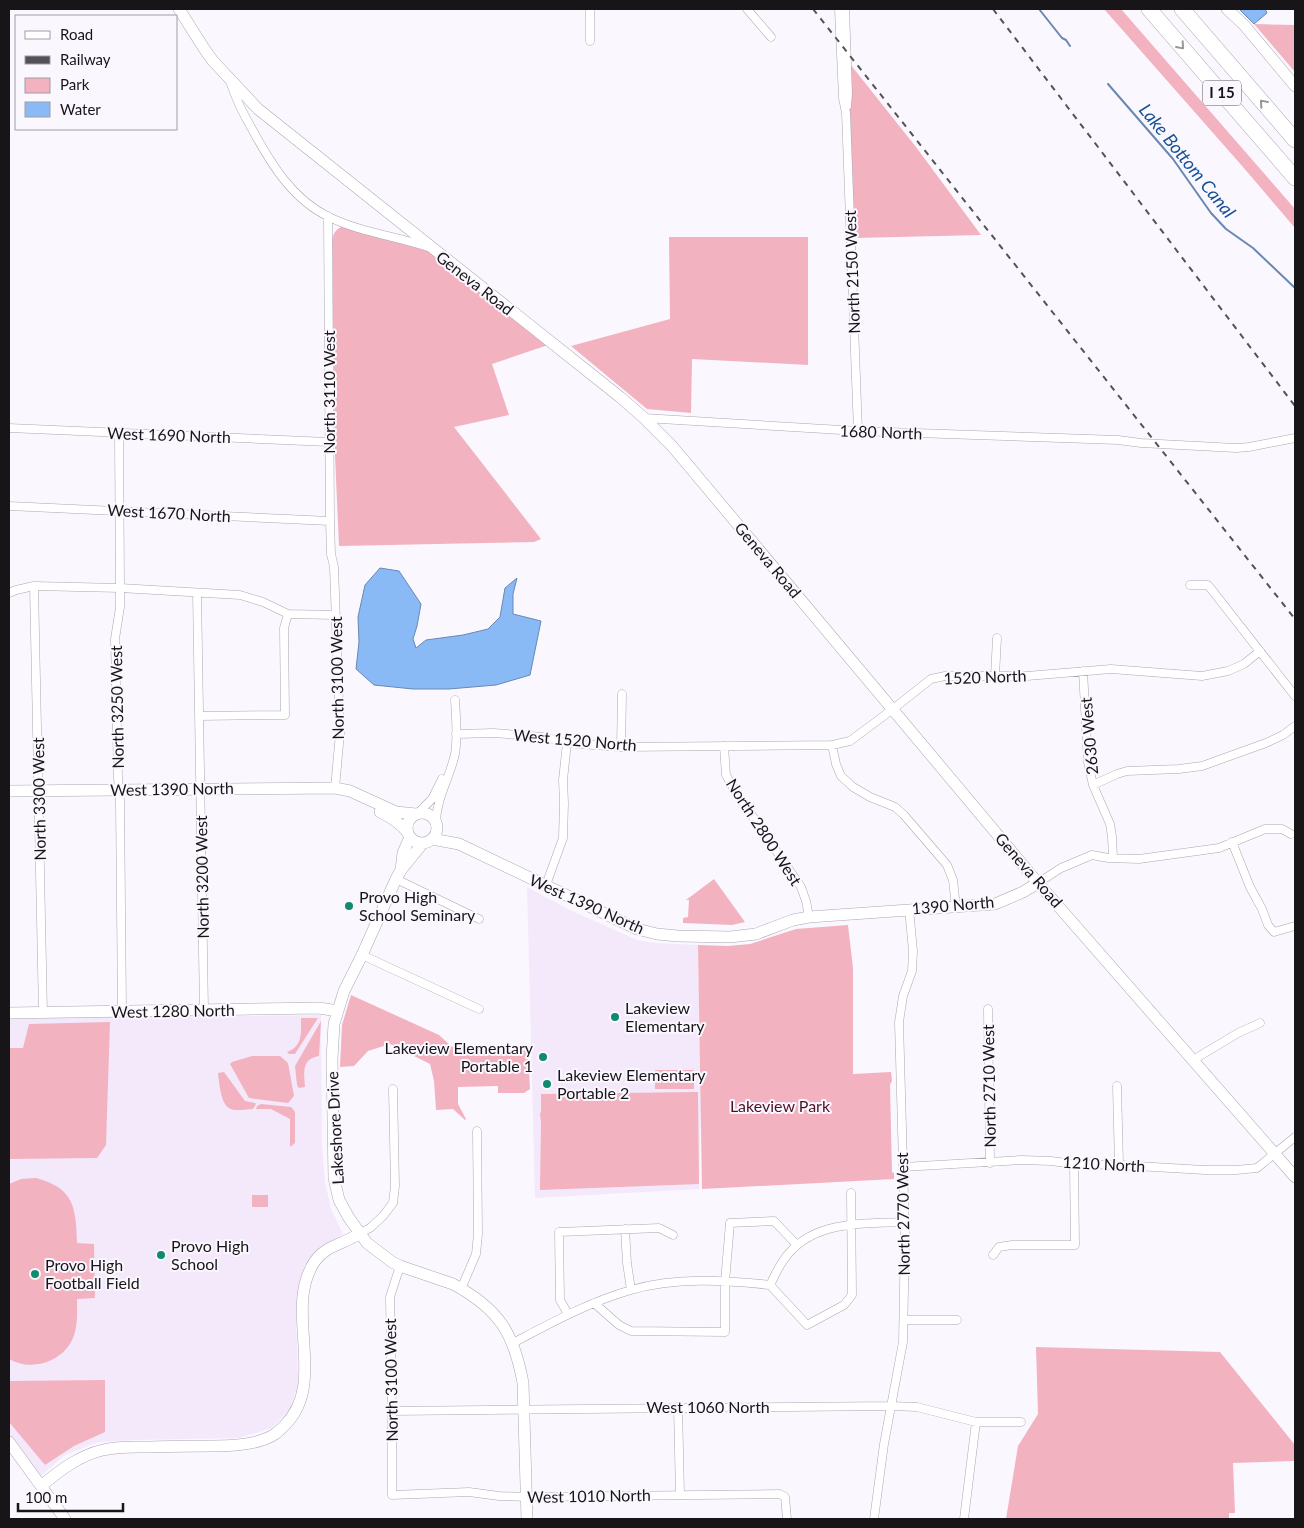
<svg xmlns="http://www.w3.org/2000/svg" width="1304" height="1528" font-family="Lato,sans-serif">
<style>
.built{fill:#f3e9fb}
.green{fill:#f3b2bf}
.water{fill:#8abaf5;stroke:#6888b3}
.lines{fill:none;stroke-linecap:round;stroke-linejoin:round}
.stream{stroke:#6888b3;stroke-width:2}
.street-casing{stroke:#aca6b1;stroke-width:9}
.secondary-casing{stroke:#aca6b1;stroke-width:12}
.highway-casing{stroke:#aca6b1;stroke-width:16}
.street{stroke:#fff;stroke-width:8}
.secondary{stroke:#fff;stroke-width:11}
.highway{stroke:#fff;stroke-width:15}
.rail{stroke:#555257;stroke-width:2;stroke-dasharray:6 6;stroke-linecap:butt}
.oneway{stroke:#979698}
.poi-dot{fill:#108b6e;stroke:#fbf7fe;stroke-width:2}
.labels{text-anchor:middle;stroke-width:4;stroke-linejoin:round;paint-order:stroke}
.shield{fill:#fbf7fe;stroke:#5c595e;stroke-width:1}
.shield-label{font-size:15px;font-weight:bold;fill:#181519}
.street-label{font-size:16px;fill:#181519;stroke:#fbf7fe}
.poi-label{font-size:16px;fill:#181519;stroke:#fbf7fe;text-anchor:start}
.park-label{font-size:16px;fill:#4e1024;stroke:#fbf7fe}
.water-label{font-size:18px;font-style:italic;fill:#155194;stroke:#fbf7fe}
</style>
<rect width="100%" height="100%" fill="#fbf7fe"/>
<path class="built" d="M527,887L568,909L637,940L656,943L698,945L701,1090L699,1189L535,1198Z
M321,1015L322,1143L325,1182L331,1209L343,1234L323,1246L305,1265L299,1286L296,1312L298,1384L290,1409L272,1428L239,1438L135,1440L98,1442L65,1455L34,1482L9,1447V1018Z"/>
<path class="green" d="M1104,9H1121L1295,209V228L1243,167Z
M1254,24L1295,25V72Z
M850,64L916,147L981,235L855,238L849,116Z
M346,226L430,252L548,345L492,364L509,415L454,427L541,539L534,542L339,546L335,456L332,240C334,232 337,227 346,226Z
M669,237H808V365L692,359L691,413L647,409L571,346L670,319Z
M714,879L745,922L732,925L683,923V918L688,917L689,900H686Z
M848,925L853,968V1074L891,1072L892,1081L890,1085L892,1172L894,1173V1179L702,1189L698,945L728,946L750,944L796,929Z
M351,995L439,1035L451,1046L466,1054L480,1055L494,1051L528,1050L530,1089L524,1093H498V1086L458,1087V1104L466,1119L465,1120L453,1109L436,1110L434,1081L430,1064L390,1044L368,1051L354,1066L340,1067L342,1025Z
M301,1018H318L295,1054H289L287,1052C303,1046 301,1033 301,1018Z
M321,1021L319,1056C301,1059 304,1073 305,1087L299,1088L297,1085L295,1066Z
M110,1022L106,1145L97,1158L9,1159V1048H23L29,1024Z
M252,1056H280L288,1063L294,1096L288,1103L249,1098L230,1064L232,1062Z
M655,1070H694V1089H655Z
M224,1072L245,1101L255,1103L256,1104L253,1109C247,1109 235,1112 229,1108C221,1104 219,1082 218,1073Z
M698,1092L699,1184L540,1190L541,1122L540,1114L541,1112V1094Z
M261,1104L291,1107L295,1112V1143L290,1147V1119L271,1109H256L257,1106Z
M36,1178C74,1188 76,1207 77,1243L94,1244L95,1298L77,1299C77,1312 78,1326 73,1338C63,1362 31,1372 9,1359V1184L21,1179Z
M252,1195H268V1207H252Z
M1036,1347L1220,1352L1295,1445V1460L1293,1461L1233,1463L1235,1513H1229V1519H1006L1018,1446L1038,1414Z
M105,1380V1432L74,1446L45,1465L9,1422V1381Z"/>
<path class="water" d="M1239,9H1265L1267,13L1254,24Z
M380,568L399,571L421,604L417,626L413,639L416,648L426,640L463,635L488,629L500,617L505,588L517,578L513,594V614L541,621L530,675L496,685L449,689H413L374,685L356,669L359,642L358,617L365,585Z"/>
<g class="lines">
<path class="stream" d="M1039,9L1062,38L1066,40L1070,46
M1108,84L1173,159L1211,213L1226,229L1253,248L1295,288"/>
<defs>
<path id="street" d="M590,9V41
M747,9L771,37
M839,9L843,98L846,113L858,431
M845,9L848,94L847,106
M230,81C236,100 242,112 252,129C271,164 292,199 329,217C360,232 395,236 428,247
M328,216L330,521L331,554L334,567L340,733L335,788
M644,418L858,431L1118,440L1141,443L1236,448L1249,447L1295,438
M9,428L329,442
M119,433L120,588V607L115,639L118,778L120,801L122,1011
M9,506L330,521
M1190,585H1208L1295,696
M34,586L43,1013
M9,593L16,590L34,586L120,588L240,595L263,602L288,614L335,615
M197,593L204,1010
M1083,671L1088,762L1093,785L1110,824L1112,837L1113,858
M995,676L997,638
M199,716L285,715L284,628L288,614
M456,734L494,733L543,737L567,743L621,747L832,745L850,741L893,709L931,679L945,676H1027L1111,669L1202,676L1228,671L1244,664L1260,651
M832,745L836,764L841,776L853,787L870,797L895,807L904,815L947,865L953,880L956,907
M724,746L726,775L734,789L801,887L806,901L809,917
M621,747L622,694
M1093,785L1117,774L1127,771L1179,769L1202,766L1266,743L1283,735L1295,726
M418,813L432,799L442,779
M436,821C437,797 450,777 455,754C458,737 456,717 455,700
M1232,842L1250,887L1262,909L1268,925L1274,932L1295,926
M396,879L479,919
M1038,883L1061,868L1092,855L1108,858L1139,859L1219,848L1265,829H1282L1291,834
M546,885L563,838L564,803L563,780L567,743
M362,955L479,1009
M988,1009L990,1163
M1193,1060L1238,1033L1260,1023
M1117,1086L1119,1165
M903,1167L1022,1160L1051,1161L1074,1164L1119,1165L1205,1170H1236L1257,1168L1295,1137
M625,1229L627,1263L631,1290
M360,1233L370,1228L383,1216L393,1203L395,1186L393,1089
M993,1255L999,1247L1012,1245H1075L1074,1164
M400,1266L390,1297L392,1411V1495L469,1492L499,1496L527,1497L780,1494L785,1497L787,1519
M770,1285C774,1277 778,1268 783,1261C810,1220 861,1224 904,1222
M461,1289L476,1254L478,1234L477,1131
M594,1303L619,1325L631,1331L725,1332V1282L730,1223L774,1221L797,1245
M568,1314L560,1300L559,1232L659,1228L673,1235
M904,1320H957
M513,1343C551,1323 589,1302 631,1290C675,1277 725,1280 770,1285L807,1325L844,1305L852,1295L851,1193
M678,1407L680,1495
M392,1411L891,1406L917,1407L976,1422H1021
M874,1519L884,1444L903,1342L905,1235L899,1022L903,996L912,971L913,951L909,909
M964,1519L976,1422"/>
<path id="secondary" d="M179,9L205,50L213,61L258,109L620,397L644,418L672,446L1038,883L1295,1177
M1227,9L1244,25L1295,86
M9,791L335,788L350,791L396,812L416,814
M380,812C392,818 400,823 408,833
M407 828a15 15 0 1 1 30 0a15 15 0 1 1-30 0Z
M432,839L459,844L637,929L657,934L678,936L730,937L756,934L793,920L809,917L995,904L1023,892L1038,883
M423,843L401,870L396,879L362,955L344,991L334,1024L332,1059L334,1178L339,1200L349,1218L367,1243L392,1262L400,1266L453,1284C499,1309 514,1333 523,1383L527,1519
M401,870L403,853L410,837
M9,1013L319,1008L338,1011
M9,1442L65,1519
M41,1486C59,1471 80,1455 103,1450C119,1446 136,1447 152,1447C172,1446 192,1446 213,1446C232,1446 259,1445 275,1434C278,1432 281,1429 284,1426C329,1383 282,1309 315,1261C326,1245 345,1244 360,1233"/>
<path id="highway" d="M1149,9L1295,178
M1182,9L1295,140"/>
</defs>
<use href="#street" class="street-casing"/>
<use href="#secondary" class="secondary-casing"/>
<use href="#highway" class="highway-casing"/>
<use href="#street" class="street"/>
<use href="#secondary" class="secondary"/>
<use href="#highway" class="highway"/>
<path class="rail" d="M813,9L1295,619
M993,9L1295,406"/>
</g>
<defs><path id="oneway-chevron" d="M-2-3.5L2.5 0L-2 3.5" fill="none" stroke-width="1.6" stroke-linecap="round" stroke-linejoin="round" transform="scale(1.25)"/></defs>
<g class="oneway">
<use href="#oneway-chevron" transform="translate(1181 46) rotate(49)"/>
<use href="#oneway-chevron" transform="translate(1263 103) rotate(-131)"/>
</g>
<g class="poi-dot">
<circle cx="349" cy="906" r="5"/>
<circle cx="615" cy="1017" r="5"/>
<circle cx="543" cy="1057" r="5"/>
<circle cx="547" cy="1084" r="5"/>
<circle cx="161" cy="1255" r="5"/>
<circle cx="35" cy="1274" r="5"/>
</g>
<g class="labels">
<rect class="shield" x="1203" y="80.5" width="38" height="25" rx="4"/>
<g class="shield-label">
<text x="1222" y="98">I 15</text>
</g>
<g class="street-label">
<text transform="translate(852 272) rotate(-92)" y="6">North 2150 West</text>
<text transform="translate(475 283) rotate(38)" y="6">Geneva Road</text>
<text transform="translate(329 392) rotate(-90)" y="6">North 3110 West</text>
<text transform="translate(881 432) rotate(2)" y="6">1680 North</text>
<text transform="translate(169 435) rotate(2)" y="6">West 1690 North</text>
<text transform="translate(169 513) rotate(3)" y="6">West 1670 North</text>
<text transform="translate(768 560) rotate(50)" y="6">Geneva Road</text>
<text transform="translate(985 677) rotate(-2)" y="6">1520 North</text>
<text transform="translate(337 678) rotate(-91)" y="6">North 3100 West</text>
<text transform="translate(117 707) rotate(-91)" y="6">North 3250 West</text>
<text transform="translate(1089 736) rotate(-95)" y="6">2630 West</text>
<text transform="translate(575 740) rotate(5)" y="6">West 1520 North</text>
<text transform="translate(172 789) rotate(-1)" y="6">West 1390 North</text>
<text transform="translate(39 799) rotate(-91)" y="6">North 3300 West</text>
<text transform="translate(764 832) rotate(57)" y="6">North 2800 West</text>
<text transform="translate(1029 870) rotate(49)" y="6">Geneva Road</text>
<text transform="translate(202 877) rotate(-91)" y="6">North 3200 West</text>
<text transform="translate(587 904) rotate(24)" y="6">West 1390 North</text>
<text transform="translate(953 905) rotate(-5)" y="6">1390 North</text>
<text transform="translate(173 1011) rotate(-1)" y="6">West 1280 North</text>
<text transform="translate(989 1086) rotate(-91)" y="6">North 2710 West</text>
<text transform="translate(335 1128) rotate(-93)" y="6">Lakeshore Drive</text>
<text transform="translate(1104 1164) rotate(3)" y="6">1210 North</text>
<text transform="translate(903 1214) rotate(-91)" y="6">North 2770 West</text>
<text transform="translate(391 1380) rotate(-91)" y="6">North 3100 West</text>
<text x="708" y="1413">West 1060 North</text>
<text transform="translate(589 1496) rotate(-1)" y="6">West 1010 North</text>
</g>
<g class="poi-label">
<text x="359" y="903">Provo High<tspan x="359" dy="18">School Seminary</tspan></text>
<text x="625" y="1014">Lakeview<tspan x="625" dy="18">Elementary</tspan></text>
<text x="533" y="1054" text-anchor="end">Lakeview Elementary<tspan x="533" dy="18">Portable 1</tspan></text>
<text x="557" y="1081">Lakeview Elementary<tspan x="557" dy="18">Portable 2</tspan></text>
<text x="171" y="1252">Provo High<tspan x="171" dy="18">School</tspan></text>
<text x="45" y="1271">Provo High<tspan x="45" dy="18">Football Field</tspan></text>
</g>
<g class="park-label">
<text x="780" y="1112">Lakeview Park</text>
</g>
<g class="water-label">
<text transform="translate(1187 161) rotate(51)" y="6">Lake Bottom Canal</text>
</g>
</g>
<rect width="1304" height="1528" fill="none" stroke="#181519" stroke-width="20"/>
<rect x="15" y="15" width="162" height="115" fill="#fbf7fe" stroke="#a09da2"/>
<rect x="25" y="31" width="25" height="8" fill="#ffffff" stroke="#a09da2"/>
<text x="60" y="40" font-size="15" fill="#181519">Road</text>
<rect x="25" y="56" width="25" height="8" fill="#555257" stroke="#a09da2"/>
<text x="60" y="65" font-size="15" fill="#181519">Railway</text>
<rect x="25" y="78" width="25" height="15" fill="#f3b2bf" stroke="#a09da2"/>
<text x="60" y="90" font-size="15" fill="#181519">Park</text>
<rect x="25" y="102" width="25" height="15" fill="#8abaf5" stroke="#a09da2"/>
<text x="60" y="115" font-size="15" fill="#181519">Water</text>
<path d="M18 1503v8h105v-8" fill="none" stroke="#181519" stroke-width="2.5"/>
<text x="25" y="1503" font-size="15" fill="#181519" stroke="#fbf7fe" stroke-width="4" paint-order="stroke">100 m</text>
</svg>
